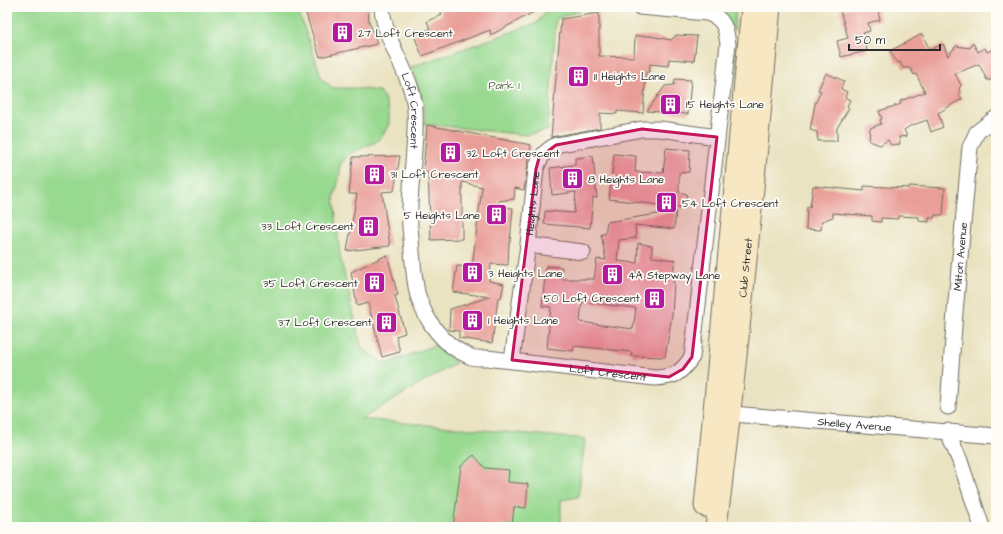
<svg xmlns="http://www.w3.org/2000/svg" width="1003" height="534" font-family="'Architects Daughter',sans-serif">
<style>
.green{fill:#98d990;stroke:#62825e}
.building{fill:#ea9e98;fill-rule:evenodd}
.lines{fill:none;stroke-linecap:round;stroke-linejoin:round}
.street-casing{stroke:#6e6b60;stroke-width:17}
.secondary-casing{stroke:#6e6b60;stroke-width:23}
.street{stroke:#fff;stroke-width:15}
.secondary{stroke:#f7e8c3;stroke-width:21}
.marked{fill:#c2185b;fill-opacity:0.2;stroke:#c2185b;stroke-width:3;stroke-linejoin:round}
.labels{text-anchor:middle;stroke-width:3.5;stroke-linejoin:round;paint-order:stroke}
.poi-label{font-size:11px;fill:#2b2b2b;stroke:#fdfcf7;text-anchor:start}
.park-label{font-size:11px;fill:#4c5f49;stroke:#fdfcf7}
.street-label{font-size:11px;fill:#2b2b2b;stroke:#fdfcf7}
</style>
<rect width="100%" height="100%" fill="#fdfcf7"/>
<filter id="ink" filterUnits="userSpaceOnUse"><feTurbulence type="fractalNoise" baseFrequency=".025" numOctaves="2"/><feDisplacementMap in="SourceGraphic" scale="8" xChannelSelector="R" yChannelSelector="G"/><feConvolveMatrix kernelMatrix="1 2 1 2 8 2 1 2 1" color-interpolation-filters="sRGB"/></filter>
<filter id="wash" filterUnits="userSpaceOnUse"><feTurbulence type="fractalNoise" baseFrequency=".012" numOctaves="4" result="noise"/><feDisplacementMap in="SourceGraphic" scale="16" xChannelSelector="R" yChannelSelector="G"/><feGaussianBlur stdDeviation="0.9" result="paint"/><feColorMatrix in="noise" values="0 0 0 0 0 0 0 0 0 0 0 0 0 0 0 0 0 1.4 0 .05"/><feComposite in="paint" operator="in"/></filter>
<g filter="url(#wash)">
<rect width="100%" height="100%" fill="#eae3c1"/>
<path class="green" d="M7,7H297L322,79L333,88H355L379,91L384,98L389,113V124L383,135L376,142L349,154L340,165V175L334,198L340,256L362,349L386,364L435,345L456,363L361,419L585,439L578,497L561,500V527H7Z
M548,7H571L581,10L556,19L548,130L526,135L425,124L423,102L411,67L537,23Z
M720,7H736L734,31L719,13Z"/>
<g id="blocks">
<path class="building" d="M325,7H368L369,21L377,44L320,57L306,14Z
M439,7H543L491,35L490,30L422,56L414,35L430,29L427,21L442,15Z
M853,7H877L880,20L868,23L870,31L863,33L867,51L841,57L837,41L848,38L840,10Z
M599,13V56L634,57L635,36H650L671,40L676,35L697,36L694,61L669,59L668,66L650,64L649,72H646L643,113L617,111V114L600,113V128L551,137L561,19Z
M922,34L930,50L943,44L948,56L956,46L970,48L973,43L978,52L985,48L987,52L996,48V80H987L979,64L955,74L961,85L959,89L960,92L959,94L962,99L938,113L943,127L931,132L927,120L910,126L904,130L907,136L899,137L900,144L891,145L888,140L880,145L869,141L870,128L881,124L880,120L882,119L879,111L901,104L900,101L925,92L916,74L914,75L910,68H903L900,62L897,63L890,51Z
M826,73L844,81L841,89L847,92L845,97L850,100L847,106L849,108L837,128V141H818L817,132L810,130L815,104L821,91L818,90Z
M675,79L691,80L688,114L647,111L665,86L674,85Z
M427,125L531,145L524,190L515,188L514,199L498,201V207L513,208L510,242H509L508,265L491,264L489,281L504,284L501,298H498L492,343L459,338V331L449,330L450,309L490,297L453,292L457,266L472,267L482,187L462,182V239L431,240L428,173L423,172Z
M666,148L690,150L689,172L679,173V192L687,194L685,208L609,199L614,154L636,156L635,172L663,173Z
M400,156L394,191L382,192L390,246L347,251L357,194H349L353,157Z
M593,156L597,198L593,197L590,228L544,224L545,211L574,213L576,192L552,195L550,168L575,165V158Z
M813,186L864,191V186L909,188V186L945,188L943,215H935L934,218H929V222L919,221V217L898,216V219L881,218V222L872,221V216L833,213V217L822,221L821,230L806,229L807,207H810Z
M676,211L674,229L635,225L636,238L619,240L617,261L637,263L638,243L652,246V257L675,260L672,281L674,282L672,315L665,357L631,356L632,352L574,346L573,351L547,348L551,307L542,306L546,266L562,267L561,279H594L597,259L606,260L601,234H605L607,222ZM582,302L636,308L633,329L580,322Z
M387,255L398,295L395,296L405,333L396,336L400,352L382,357L368,303L357,306L351,272Z
M474,455L485,468L509,470L508,482L528,484L526,508L514,507L512,525L502,524V527H453L461,466Z"/>
</g>
</g>
<g filter="url(#ink)">
<use href="#blocks" fill-opacity="0" stroke="#6e6b60" stroke-width="1"/>
<g class="lines">
<defs>
<g id="street">
<path id="s1" d="M382,7C384,43 413,74 415,110C417,149 408,188 410,227C412,247 413,278 418,296C426,322 444,346 469,356C474,359 482,358 487,358C501,360 515,361 529,363C571,368 613,373 655,378C675,377 680,374 692,357L728,44C726,28 724,18 707,13L640,7"/>
<path d="M528,245L583,252"/>
<path id="s2" d="M512,360L528,245L536,169C540,157 545,151 556,145L642,129H660L717,137"/>
<path id="s3" d="M948,407L955,312L970,147L977,132L996,118"/>
<path id="s4" d="M720,413L996,436"/>
<path d="M947,431L960,461L982,527"/>
</g>
<g id="secondary">
<path d="M705,506L752,7"/>
<path id="s5" d="M716,527C738,354 754,181 770,7"/>
</g>
</defs>
<use href="#street" class="street-casing"/>
<use href="#secondary" class="secondary-casing"/>
<use href="#street" class="street"/>
<use href="#secondary" class="secondary"/>
</g>
</g>
<path class="marked" d="M642,129L717,137L692,357L683,369L669,377L512,360L536,169L539,158L556,145Z"/>
<defs>
<symbol id="building-square" viewBox="-11 -11 22 22"><rect x="-9" y="-9" width="18" height="18" rx="4" fill="#b5179e" stroke="#fdfcf7"/><path d="M-4-6H4V6H1V3H-1V6H-4ZM-2.5-4.3h1.7v1.8h-1.7ZM.8-4.3h1.7v1.8H.8ZM-2.5-1h1.7V.8h-1.7ZM.8-1h1.7V.8H.8Z" fill="#fff"/></symbol>
</defs>
<g fill-rule="evenodd">
<use href="#building-square" x="330" y="20" width="25" height="25"/>
<use href="#building-square" x="566" y="64" width="25" height="25"/>
<use href="#building-square" x="658" y="92" width="25" height="25"/>
<use href="#building-square" x="438" y="140" width="25" height="25"/>
<use href="#building-square" x="362" y="162" width="25" height="25"/>
<use href="#building-square" x="560" y="166" width="25" height="25"/>
<use href="#building-square" x="654" y="190" width="25" height="25"/>
<use href="#building-square" x="484" y="202" width="25" height="25"/>
<use href="#building-square" x="356" y="214" width="25" height="25"/>
<use href="#building-square" x="460" y="260" width="25" height="25"/>
<use href="#building-square" x="600" y="262" width="25" height="25"/>
<use href="#building-square" x="362" y="270" width="25" height="25"/>
<use href="#building-square" x="642" y="286" width="25" height="25"/>
<use href="#building-square" x="460" y="308" width="25" height="25"/>
<use href="#building-square" x="374" y="310" width="25" height="25"/>
</g>
<g class="labels">
<g class="poi-label">
<text x="358" y="37">27 Loft Crescent</text>
<text x="594" y="80">11 Heights Lane</text>
<text x="686" y="108">15 Heights Lane</text>
<text x="466" y="157">32 Loft Crescent</text>
<text x="390" y="178">31 Loft Crescent</text>
<text x="588" y="183">8 Heights Lane</text>
<text x="682" y="207">54 Loft Crescent</text>
<text x="480" y="219" text-anchor="end">5 Heights Lane</text>
<text x="354" y="230" text-anchor="end">33 Loft Crescent</text>
<text x="488" y="277">3 Heights Lane</text>
<text x="628" y="279">4A Stepway Lane</text>
<text x="358" y="287" text-anchor="end">35 Loft Crescent</text>
<text x="640" y="302" text-anchor="end">50 Loft Crescent</text>
<text x="488" y="324">1 Heights Lane</text>
<text x="372" y="326" text-anchor="end">37 Loft Crescent</text>
</g>
<g class="park-label">
<text x="504" y="89">Park 1</text>
</g>
<g class="street-label">
<text dy="4" stroke="none"><textPath href="#s1" startOffset="109">Loft Crescent</textPath></text>
<text dy="4" stroke="none"><textPath href="#s2" startOffset="158">Heights Lane</textPath></text>
<text dy="4" stroke="none"><textPath href="#s3" startOffset="151">Milton Avenue</textPath></text>
<text dy="4" stroke="none"><textPath href="#s5" startOffset="261">Club Street</textPath></text>
<text dy="4" stroke="none"><textPath href="#s1" startOffset="517">Loft Crescent</textPath></text>
<text dy="4" stroke="none"><textPath href="#s4" startOffset="135">Shelley Avenue</textPath></text>
</g>
</g>
<rect width="1003" height="534" fill="none" stroke="#fdfcf7" stroke-width="24"/>
<path d="M849 44v6h91v-6" fill="none" stroke="#2b2b2b" stroke-width="2"/>
<text x="855" y="44" font-size="12" fill="#2b2b2b" stroke="#fdfcf7" stroke-width="3" paint-order="stroke">50 m</text>
</svg>
